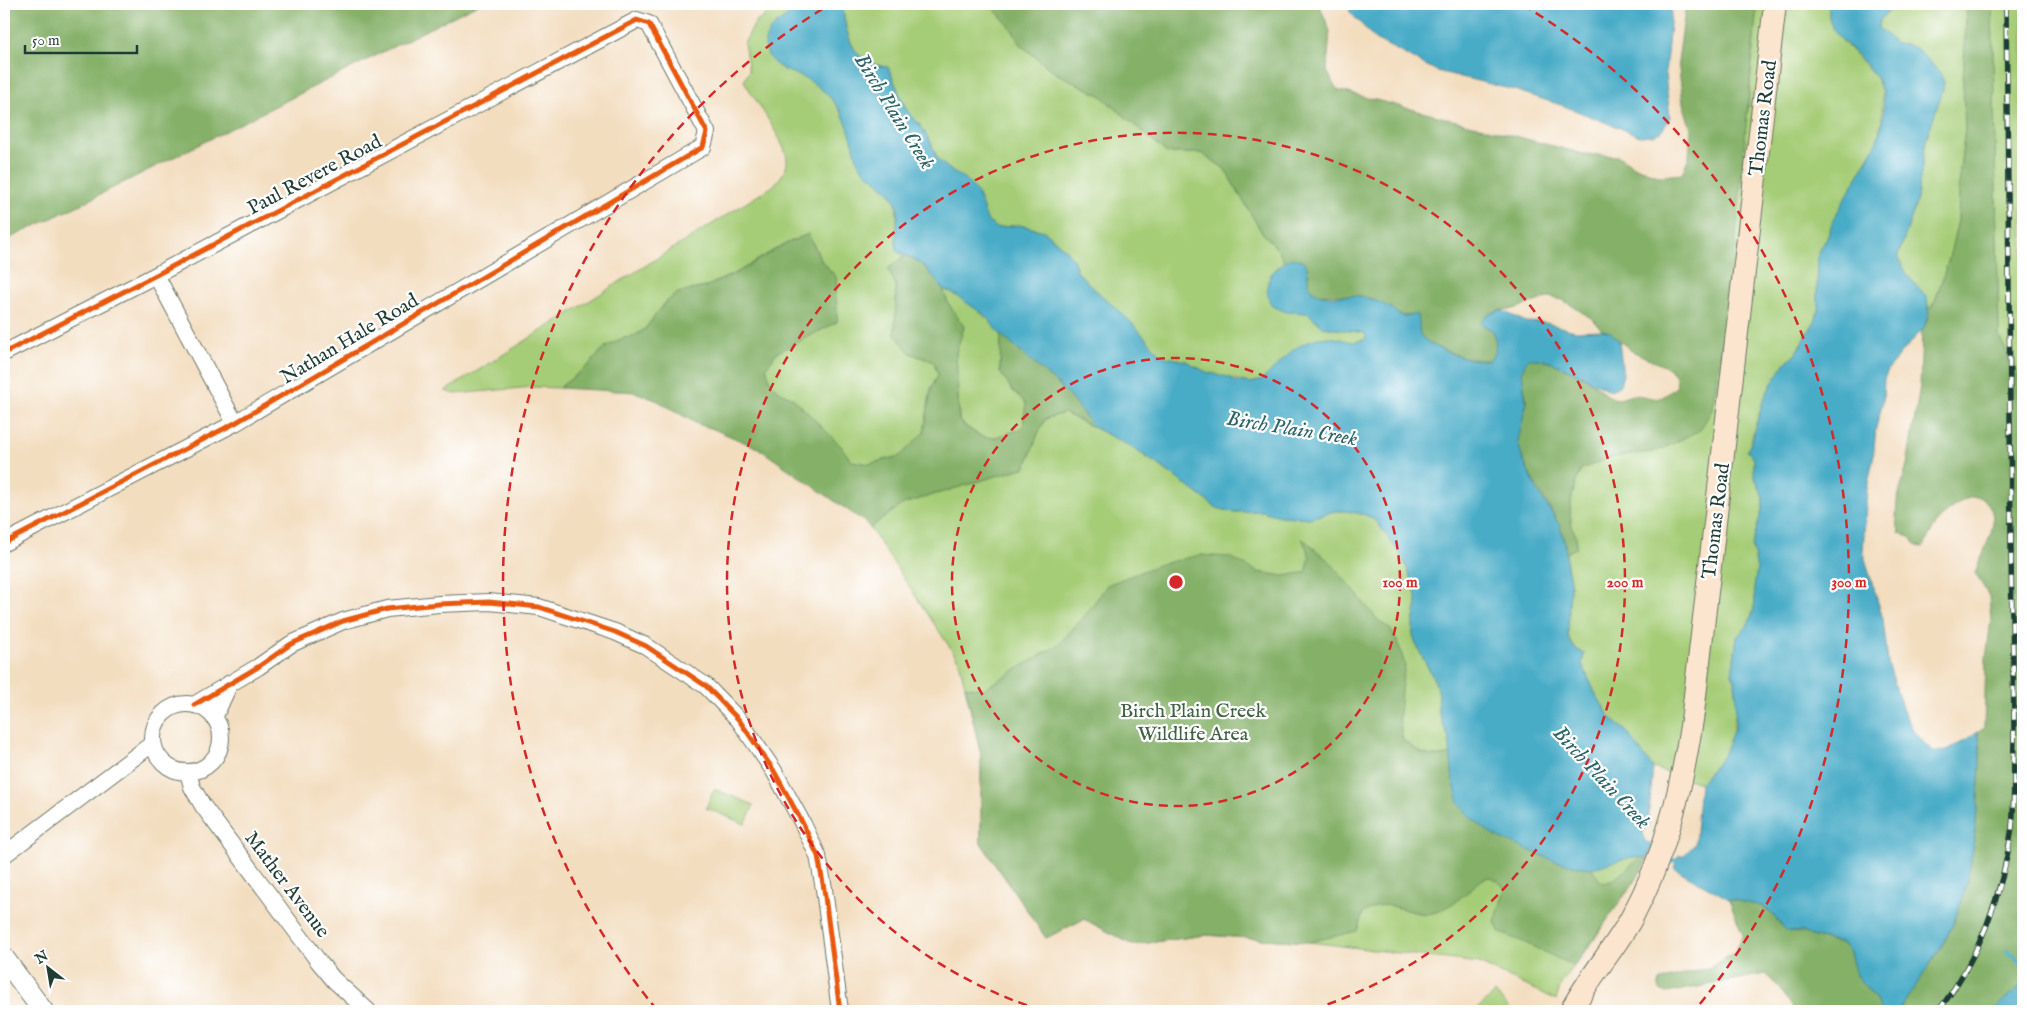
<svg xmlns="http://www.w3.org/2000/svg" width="2027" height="1015" font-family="'IM FELL English',serif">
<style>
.green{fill:#a5cc76;stroke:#628455}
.forest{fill:#84b067;stroke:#52764e}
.water{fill:#48acc7;stroke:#34747e}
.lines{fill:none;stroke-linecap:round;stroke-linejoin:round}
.stream{stroke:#48acc7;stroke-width:4.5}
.minor-casing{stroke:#697565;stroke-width:18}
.tertiary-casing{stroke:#697565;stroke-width:22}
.secondary-casing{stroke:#697565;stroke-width:24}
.minor{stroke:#fff;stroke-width:16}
.tertiary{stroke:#fff;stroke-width:20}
.secondary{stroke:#fce5cf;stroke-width:22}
.rail-casing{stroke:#1f3d34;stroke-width:5.5}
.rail{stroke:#fff;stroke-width:4;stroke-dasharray:11;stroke-linecap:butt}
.cycleway-casing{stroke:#fff;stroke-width:8}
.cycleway{stroke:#e8590c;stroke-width:5}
.ring{fill:none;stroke:#d62828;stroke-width:2.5;stroke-dasharray:9 6}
.labels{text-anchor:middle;stroke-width:4.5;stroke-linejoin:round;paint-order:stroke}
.street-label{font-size:20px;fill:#1f3d34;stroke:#fff}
.park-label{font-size:20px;fill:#406144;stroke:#fff}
.water-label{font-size:21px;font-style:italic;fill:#2d6467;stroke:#fff}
.centre{fill:#d62828;stroke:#fff;stroke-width:2.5}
.ring-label{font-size:15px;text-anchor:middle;font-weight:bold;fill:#d62828;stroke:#fff;stroke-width:4.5;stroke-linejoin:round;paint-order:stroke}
</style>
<rect width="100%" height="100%" fill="#fff"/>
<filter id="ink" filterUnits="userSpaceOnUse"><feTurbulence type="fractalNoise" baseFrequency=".02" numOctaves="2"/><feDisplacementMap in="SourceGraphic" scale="10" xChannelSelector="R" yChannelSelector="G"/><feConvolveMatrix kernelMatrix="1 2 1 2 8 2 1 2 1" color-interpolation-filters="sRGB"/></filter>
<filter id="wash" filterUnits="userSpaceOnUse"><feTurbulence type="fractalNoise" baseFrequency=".0096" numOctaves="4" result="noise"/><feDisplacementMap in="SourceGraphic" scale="20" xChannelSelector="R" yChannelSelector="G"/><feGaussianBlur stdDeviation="1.12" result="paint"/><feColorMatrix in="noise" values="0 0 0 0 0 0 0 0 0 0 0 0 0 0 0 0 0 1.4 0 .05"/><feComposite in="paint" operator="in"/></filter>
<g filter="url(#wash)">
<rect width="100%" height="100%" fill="#f3ddbf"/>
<path class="green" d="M752,4H799L793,12L776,24L773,62L784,70L808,79L827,94L835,103L847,123L860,166L890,193L896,203L899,253L904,256L888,269L896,285L895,334L910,353L934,362L938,375L931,389L924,432L900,456L869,464L851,461L840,445L793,398L780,392L770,383L766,367L776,353L837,322L836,277L821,260L808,234L781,246L738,272L705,287L678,293L664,304L645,329L633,337L623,338L604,348L588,366L559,388L533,387L455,394L445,391L773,186C779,179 788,170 787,160C787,144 753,97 744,81L749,71L744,43L755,23L765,16V8Z
M842,4H990L1011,28L1021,45L1054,72L1100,95L1167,153H1201L1224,168L1261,231L1278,250L1284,261L1272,273L1286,312L1308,313L1323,327L1365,333L1366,339L1353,342L1330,337L1299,346L1262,380L1249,383L1206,372L1186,361L1162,356L1130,321L1091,286L1077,271L1074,261L1066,250L1055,240L1044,231L1019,225L997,228L988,222L969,183L953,172L938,160L930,141L920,125L906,109L888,67C851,64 847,36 842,4Z
M1757,4H1829V17L1832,27L1839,37L1875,76L1879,84L1882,94V119L1877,141L1873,150L1833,220L1828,236L1818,253L1817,296L1819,305L1816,319L1796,354L1787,361L1771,385L1763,401L1752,436L1749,448L1754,459L1755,478L1758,483L1763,497V506L1752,546L1757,569L1754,587L1755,601L1753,613L1747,626L1737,637L1732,674L1736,688V709L1732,736L1723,756L1700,783L1653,768L1627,732L1611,718L1596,695L1582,664L1584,654C1555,639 1573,605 1570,580C1568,570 1566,562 1566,553L1576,548C1579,538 1572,531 1571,521C1568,503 1575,485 1581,469L1612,457L1664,448L1748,110Z
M1899,4H1967L1963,82L1965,128L1960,170L1958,221L1949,259L1935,301L1929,310C1927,287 1903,279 1898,256L1916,204L1926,140L1943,89L1944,82L1940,73L1917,49L1896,44L1879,28C1879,15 1890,11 1899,4Z
M1992,4H2023V387L1999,336Z
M943,289C968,300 985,314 1001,335L1000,372L1012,390L1026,403L1023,428C991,439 986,445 959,420L956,352L964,327L948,303Z
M1064,413L1126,444L1162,467L1217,508L1234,512L1262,511L1280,516L1311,518L1335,511H1346L1366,515L1376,521L1403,558L1414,586L1417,603L1413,624V635L1416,644L1434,680L1439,693L1438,711L1449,738L1451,754L1621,859L1632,857L1648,858L1637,878L1617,905L1592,943L1562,982L1556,1000L1479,963L1309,942L1205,935L1133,945L1084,919L1046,938L981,843V755L959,661L870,528L902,504L1026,467L1037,436L1045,419Z
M714,789L754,805L745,824L706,808Z
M1495,993L1512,1011H1475Z"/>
<path class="forest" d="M4,4H478L75,207L4,241Z
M990,4H1319L1330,31L1327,71L1337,90L1584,154L1618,156L1635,167L1660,176L1682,174L1689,156L1691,129L1683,103L1678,61L1686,4H1757L1733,269L1712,410L1700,430L1664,448L1653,452L1612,457L1581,469C1575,485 1568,503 1571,521C1572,531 1579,538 1576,548L1566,553C1564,518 1535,492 1523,460C1521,455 1518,447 1518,442C1517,427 1528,412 1526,397C1524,384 1516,366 1530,358C1548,359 1576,372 1591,382C1599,386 1604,395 1613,398C1621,401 1627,395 1635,395C1660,398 1656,404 1677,386L1676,376L1670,369L1630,350L1626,344L1619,341L1611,332L1602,330L1594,320L1563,300L1550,297L1510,310H1497L1483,326L1493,331C1495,335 1496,340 1496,346C1495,350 1494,357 1489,359C1475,364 1433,348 1423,338C1417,332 1413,322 1408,315L1402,316L1374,300L1359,296L1317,294C1308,289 1306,283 1309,273L1290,259L1284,261L1278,250L1261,231L1224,168L1201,153H1167L1100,95L1054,72L1021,45L1011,28Z
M1967,4H1992L1999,336L2023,387V984L1993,1011H1898C1917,983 1939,955 1953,924C1970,884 1975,840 1978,797C1979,778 1982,750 1978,732L1984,728L1986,658L1991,620L1989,596L1975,573C1979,561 1993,534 1993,522C1993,512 1991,505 1983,499C1968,490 1945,513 1936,524C1931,531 1927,540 1923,548L1915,545L1911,538L1899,532L1896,516L1897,501L1907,465L1920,386L1922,330L1927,321L1929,310L1935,301L1949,259L1958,221L1960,170L1965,128L1963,82Z
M808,234L821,260L836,277L837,322L776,353L766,368L771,383L780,392L793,398L840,445L851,461L869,464L900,456L924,432L931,389L938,375L934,362L910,353L895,334L896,285L888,269L904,256L916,260L926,268L943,289L948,303L964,327L956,352L959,421C987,445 991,439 1023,428L1026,403L1012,390L1000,372L1001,335L1059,385L1080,409L1093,427L1064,413L1045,419L1037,436L1026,467L903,504L870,528L862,520L758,448L711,428L697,424L658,401L635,392L559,388L588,366L604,348L623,338L633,337L645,329L664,304L678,293L705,287L738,272L781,246Z
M1302,538L1331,563L1377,619L1391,630L1398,643L1405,665L1401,690L1399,717L1403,740C1421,754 1429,759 1451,754L1453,781L1536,853L1555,861L1582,867L1592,868L1600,881L1605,883L1613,880L1641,857L1648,858L1637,878L1574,966L1519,940L1500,933L1495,922L1505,889C1492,872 1486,875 1472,888C1462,897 1448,908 1436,912C1417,919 1397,902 1378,906C1373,907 1368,911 1363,913L1357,931L1309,942L1205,935L1133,945L1084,919L1046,938L981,843V755L965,686L983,689L1058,645L1087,613L1107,585L1161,564L1200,555L1230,557L1258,572L1284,576L1306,572L1310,557Z
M1729,899L1762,906L1768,910L1786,930L1794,933L1803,932L1814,937L1841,943L1850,952L1856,975L1875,998L1881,1011H1795L1779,987L1765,974L1667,993L1658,989L1660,981L1711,967L1735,952L1743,935Z"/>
<path class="water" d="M799,4H842C846,34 851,65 888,67L906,109L920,125L930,141L938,160L953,172L964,178L977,192L988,222L997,228L1019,225L1044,231L1066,250L1074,261L1077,271L1091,286L1130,321L1162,356L1186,361L1206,372L1228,377L1234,381L1253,383L1262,380L1294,349L1305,343L1317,338L1330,337L1353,342L1366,339L1365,333L1323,327L1308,313L1286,312L1272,306C1266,296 1265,283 1272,273C1274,271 1278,269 1280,266C1285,261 1289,257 1297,259C1317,263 1300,284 1314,292C1328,300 1346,294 1360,296C1370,298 1380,302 1389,307C1393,309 1398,315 1402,316C1406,317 1412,314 1417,315C1421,322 1417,331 1422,337C1433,349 1472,363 1487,360C1498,358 1496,340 1494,332L1481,323L1488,314L1501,310L1526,322L1546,323L1575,331L1602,330L1611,332L1619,341L1623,375L1620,385L1611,391C1594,383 1542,352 1527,360L1522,371L1526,403L1518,442L1523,460L1536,488L1560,526L1565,544L1567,568L1570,580L1568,638L1574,648L1584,654L1582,664L1596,695L1611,718L1627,732L1653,768L1648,825L1643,832L1645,841L1653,846L1648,858L1632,857L1592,868L1582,867L1555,861L1494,836L1471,818L1459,803L1453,781L1449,738L1438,711L1439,693L1434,679L1416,644L1413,635V624L1417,603L1414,586L1403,558L1376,521L1366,515L1346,511H1335L1311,518L1280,516L1262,511L1234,512L1217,508L1162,467L1126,444L1093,427L1080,409L1059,385L1001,335L986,316L954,294L943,289L926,268L916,260L897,251C893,236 900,221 897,206C892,186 870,180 859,164C856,159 855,152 854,146C849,130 845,115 834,102C827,93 817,85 808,80C793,71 772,70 766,50C759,27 790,20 799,4Z
M1348,4H1672L1665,74L1670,117L1662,131L1653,135L1640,136L1564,106L1514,90L1437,71L1375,39L1350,12Z
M1829,4H1899C1890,10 1879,15 1879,28L1896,44L1908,45L1917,49L1940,73L1944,82L1943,89L1926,140L1916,204L1898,256L1908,277L1927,297L1929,313L1924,328L1900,354L1888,370L1884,379L1883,401L1876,428L1873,460L1867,488L1863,552L1883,619L1888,662L1903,711L1915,733L1927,746L1934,751C1949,753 1966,739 1978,732C1982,750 1979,778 1978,797C1975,840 1970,884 1953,924C1939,955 1917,983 1898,1011H1881L1875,998L1856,975L1850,952L1841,942L1814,937L1801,931L1791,932L1786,930L1768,910L1762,906L1729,899L1674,868L1678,856L1684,855L1695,844L1700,783L1723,756L1735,726L1736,688L1732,674L1737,637L1747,626L1753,613L1755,601L1754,587L1757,569L1752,546L1763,506V497L1754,475V459L1747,450L1751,444L1763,401L1771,385L1787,361L1796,354L1816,319L1819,305L1817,296L1818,253L1828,236L1833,220L1873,150C1883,129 1890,97 1875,76C1868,66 1858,56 1849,47C1843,40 1835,35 1832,27C1828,19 1829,11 1829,4Z
M2023,984V1011H1993Z"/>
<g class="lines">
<path class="stream" d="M1670,860L1680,861
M2007,951L2023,964"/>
</g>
</g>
<g filter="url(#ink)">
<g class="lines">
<defs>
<path id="minor" d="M156,275L235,423
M4,353L156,275L637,20L649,24L707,132L703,147L235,423L4,543
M153 738a34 34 0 1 1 68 0a34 34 0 1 1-68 0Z
M194,705L258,667L291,644L343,621L387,609L439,604L489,602L539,607L615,632L646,646L706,686L739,720L774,771L803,824L818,856L824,889L840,1011
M214,718L230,683
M188,772L192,787L203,806L319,962L334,980L368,1011
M4,855L152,744"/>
<path id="tertiary" d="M4,958L43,1011"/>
<path id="secondary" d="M1571,1011C1588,978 1613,951 1631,919C1667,852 1682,788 1693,713L1775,4"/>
</defs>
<use href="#minor" class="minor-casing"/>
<use href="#tertiary" class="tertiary-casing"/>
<use href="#secondary" class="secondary-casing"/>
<use href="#minor" class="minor"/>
<use href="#tertiary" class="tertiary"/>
<use href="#secondary" class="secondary"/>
<defs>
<path id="rail" d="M1938,1011C1979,959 2003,893 2012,827C2015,799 2013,768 2014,740C2014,673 2011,606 2011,539C2009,361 2009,182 2006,4"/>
</defs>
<use href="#rail" class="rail-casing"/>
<use href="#rail" class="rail"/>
<defs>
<path id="cycleway" d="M4,353L156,275L637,20L649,24L707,132L703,147L235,423L4,543
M194,705L258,667L291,644L343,621L387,609L439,604L489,602L539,607L615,632L646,646L706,686L739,720L774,771L803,824L818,856L824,889L840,1011"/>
</defs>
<use href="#cycleway" class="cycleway-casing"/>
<use href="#cycleway" class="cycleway"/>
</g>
</g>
<g class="ring">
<circle cx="1176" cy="582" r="224"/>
<path d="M1041 1010A449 449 0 1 1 1311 1010"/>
<path d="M657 1010A673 673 0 0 1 829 5M1523 5A673 673 0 0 1 1695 1010"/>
</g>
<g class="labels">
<g class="street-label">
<text transform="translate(1762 118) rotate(-83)" y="7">Thomas Road</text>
<text transform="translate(314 174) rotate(-28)" y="7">Paul Revere Road</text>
<text transform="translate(349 338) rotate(-31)" y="7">Nathan Hale Road</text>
<text transform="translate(1715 521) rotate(-83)" y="7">Thomas Road</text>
<text transform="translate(288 884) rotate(53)" y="7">Mather Avenue</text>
</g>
<g class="park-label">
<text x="1193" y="717">Birch Plain Creek<tspan x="1193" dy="23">Wildlife Area</tspan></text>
</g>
<g class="water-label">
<text transform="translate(895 111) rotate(58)" y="7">Birch Plain Creek</text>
<text transform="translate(1292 428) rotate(9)" y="7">Birch Plain Creek</text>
<text transform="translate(1602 777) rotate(47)" y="7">Birch Plain Creek</text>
</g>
</g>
<circle cx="1176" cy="582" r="8" class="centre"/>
<g class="ring-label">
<text x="1400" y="587">100 m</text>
<text x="1625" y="587">200 m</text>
<text x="1849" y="587">300 m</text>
</g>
<rect width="2027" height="1015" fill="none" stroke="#fff" stroke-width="20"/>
<g transform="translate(48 968) rotate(329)" stroke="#ffffff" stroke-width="4" paint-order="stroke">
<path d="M0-4L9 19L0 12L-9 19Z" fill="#1f3d34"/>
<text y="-8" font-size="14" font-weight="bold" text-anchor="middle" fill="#1f3d34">N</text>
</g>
<path d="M25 45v8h112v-8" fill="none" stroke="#1f3d34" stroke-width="2.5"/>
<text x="32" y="45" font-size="15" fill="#1f3d34" stroke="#ffffff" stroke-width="4" paint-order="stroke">50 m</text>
</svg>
